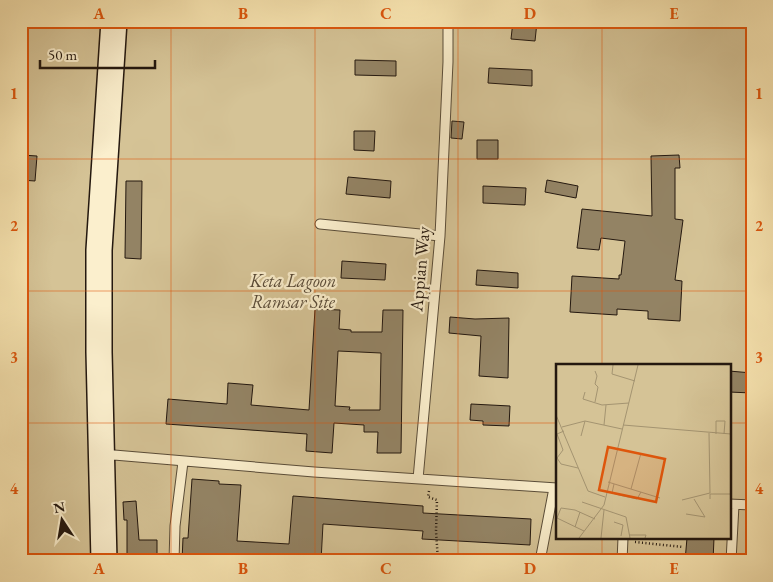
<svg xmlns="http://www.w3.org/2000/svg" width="773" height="582" font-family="'EB Garamond',serif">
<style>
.green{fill:#d5c396;stroke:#7c6e52;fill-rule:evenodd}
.building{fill:#938364;stroke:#24180f;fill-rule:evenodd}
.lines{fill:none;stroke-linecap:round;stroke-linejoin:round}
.lane-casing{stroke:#594c38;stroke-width:11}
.secondary-casing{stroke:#24180f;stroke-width:28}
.path{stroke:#24180f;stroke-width:2.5;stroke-dasharray:1 2.5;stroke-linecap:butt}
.lane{stroke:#fbefcd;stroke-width:9}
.secondary{stroke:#fbefcd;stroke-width:25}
.grid{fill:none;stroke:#de560c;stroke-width:1;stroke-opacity:0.55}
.labels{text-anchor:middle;stroke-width:4.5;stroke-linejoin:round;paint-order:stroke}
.street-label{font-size:18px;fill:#24180f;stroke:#fbefcd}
.park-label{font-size:18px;font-style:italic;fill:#594b38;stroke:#fbefcd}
.inset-road{fill:none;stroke:#a49471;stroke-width:1}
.view{fill:#de560c;fill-opacity:0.15;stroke:#de560c;stroke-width:2.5}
.inset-edge{fill:none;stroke:#24180f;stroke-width:2.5}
.neatline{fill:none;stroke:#de560c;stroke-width:2}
.grid-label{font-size:16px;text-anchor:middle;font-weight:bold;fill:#de560c}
</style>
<rect width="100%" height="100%" fill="#f9e6b2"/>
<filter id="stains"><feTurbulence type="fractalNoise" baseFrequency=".004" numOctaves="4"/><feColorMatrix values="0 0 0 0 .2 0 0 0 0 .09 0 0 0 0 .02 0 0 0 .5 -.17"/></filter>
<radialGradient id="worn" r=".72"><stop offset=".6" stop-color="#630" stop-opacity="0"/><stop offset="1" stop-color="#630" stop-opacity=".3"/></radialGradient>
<path class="green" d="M21,21H752V561H21ZM557,366H729V538H557Z"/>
<path class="building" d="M513,21L537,22L535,41L511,39Z
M355,60L396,61V76L355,75Z
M489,68L532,70V86L488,83Z
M452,121L464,122L462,139L451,138Z
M354,131H375L374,151L354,150Z
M477,140H498V159H477Z
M22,155L37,156L35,181L21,180Z
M679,155L680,168H675V219L683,220L675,280L682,281L680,321L648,319V311L617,309V315L570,312L572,276L619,279V275H621L625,241L601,238L599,250L577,248L582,209L652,216L651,156Z
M348,177L391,181L390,198L346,194Z
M547,180L578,186L576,198L545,192Z
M126,181H142L141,259L125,258Z
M483,186L526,188L525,205L483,203Z
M342,261L386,264L385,280L341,278Z
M477,270L518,273V288L476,285Z
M315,309L340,310L339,329L351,330V332H382L383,310H403L401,453H377L378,432H364V425L334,423L332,453L306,451L307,434L166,424L168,399L227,404L228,383L253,385L251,405L309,410ZM338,351L381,353L380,410H349L350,407L335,406Z
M450,317L475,319L509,318L508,378L479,376L481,336L449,333Z
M729,371L752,373V393L729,392Z
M471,404L510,406L509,426L483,425V421L470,420Z
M192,479L219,481V484L241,485L237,541L289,544L293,496L423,506V513L531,519L530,545L422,539L423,531L323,524L321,561H182L183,538H188Z
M136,501L139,540H157V561H127V520H124L123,502Z
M687,538H714L713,561H685Z"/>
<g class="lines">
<defs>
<path id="lane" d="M320,224L440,236
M104,456L114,455L314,472L557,488
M418,479L440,236L448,62V21
M729,504L752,505
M174,561L175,526L183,462
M540,561L554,488
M622,561L623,538
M731,561L734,505"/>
<path id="secondary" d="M104,561L99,352V250L114,21"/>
</defs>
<use href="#lane" class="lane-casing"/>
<use href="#secondary" class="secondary-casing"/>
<path class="path" d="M429,491L428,497L437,500L436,531L438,561
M635,542L683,547"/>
<use href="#lane" class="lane"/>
<use href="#secondary" class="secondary"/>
</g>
<path class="grid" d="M171,21V561M315,21V561M458,21V561M602,21V366M21,159H752M21,291H752M21,423H557M729,423H752M602,538V561"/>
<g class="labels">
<g class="street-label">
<text transform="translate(420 269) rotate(-85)" y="6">Appian Way</text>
</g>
<g class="park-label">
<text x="293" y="287">Keta Lagoon<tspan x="293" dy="21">Ramsar Site</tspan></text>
</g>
</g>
<g transform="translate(556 364)">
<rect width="175" height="175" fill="#f9e6b2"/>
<path d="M0,1H175V174H0Z" fill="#d5c396"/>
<path class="inset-road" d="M57,1L56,10L79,17M39,7L41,12L39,20L42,23L39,38M29,28L27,35L46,41L73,39M0,51L32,127L49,133M48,61L50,41M67,61L175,70M6,63L29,57L66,65M8,67L1,70L7,86L1,94L5,100L22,104M160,70V57H169L168,70M25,72L29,57M52,118L104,134M58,120L56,129L63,131L81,135L85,128M75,125L85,89M154,135V130H175M126,136L154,129L153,69M26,138L70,153L74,174M130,150L149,153L138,135M1,154L5,144L19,146L39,155M1,154L28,167M58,158L67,161L65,172M19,163L24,148M73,171H90L89,174M23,174L48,141L82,1M45,174L48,146"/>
<path class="view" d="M52,83L109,95L100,138L43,126Z"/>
<rect width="175" height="175" class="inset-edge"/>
</g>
<rect width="773" height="582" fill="none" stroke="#f9e6b2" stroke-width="55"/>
<g transform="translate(62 520) rotate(348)" stroke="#fbefcd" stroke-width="4" paint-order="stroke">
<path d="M0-4L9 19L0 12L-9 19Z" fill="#24180f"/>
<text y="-8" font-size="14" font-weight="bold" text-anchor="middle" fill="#24180f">N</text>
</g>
<path d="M40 60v8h115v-8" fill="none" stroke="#24180f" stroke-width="2.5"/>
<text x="48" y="60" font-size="15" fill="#24180f" stroke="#fbefcd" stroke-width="4" paint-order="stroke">50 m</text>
<rect x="28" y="28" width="718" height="526" class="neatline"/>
<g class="grid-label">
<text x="99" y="19">A</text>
<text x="243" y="19">B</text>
<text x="386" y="19">C</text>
<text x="530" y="19">D</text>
<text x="674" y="19">E</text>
<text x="14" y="99">1</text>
<text x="759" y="99">1</text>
<text x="14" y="231">2</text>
<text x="759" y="231">2</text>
<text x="14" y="363">3</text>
<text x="759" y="363">3</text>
<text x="14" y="494">4</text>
<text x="759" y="494">4</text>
<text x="99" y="574">A</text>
<text x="243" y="574">B</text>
<text x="386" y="574">C</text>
<text x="530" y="574">D</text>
<text x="674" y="574">E</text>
</g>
<rect width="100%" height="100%" filter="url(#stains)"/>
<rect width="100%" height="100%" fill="url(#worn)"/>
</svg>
